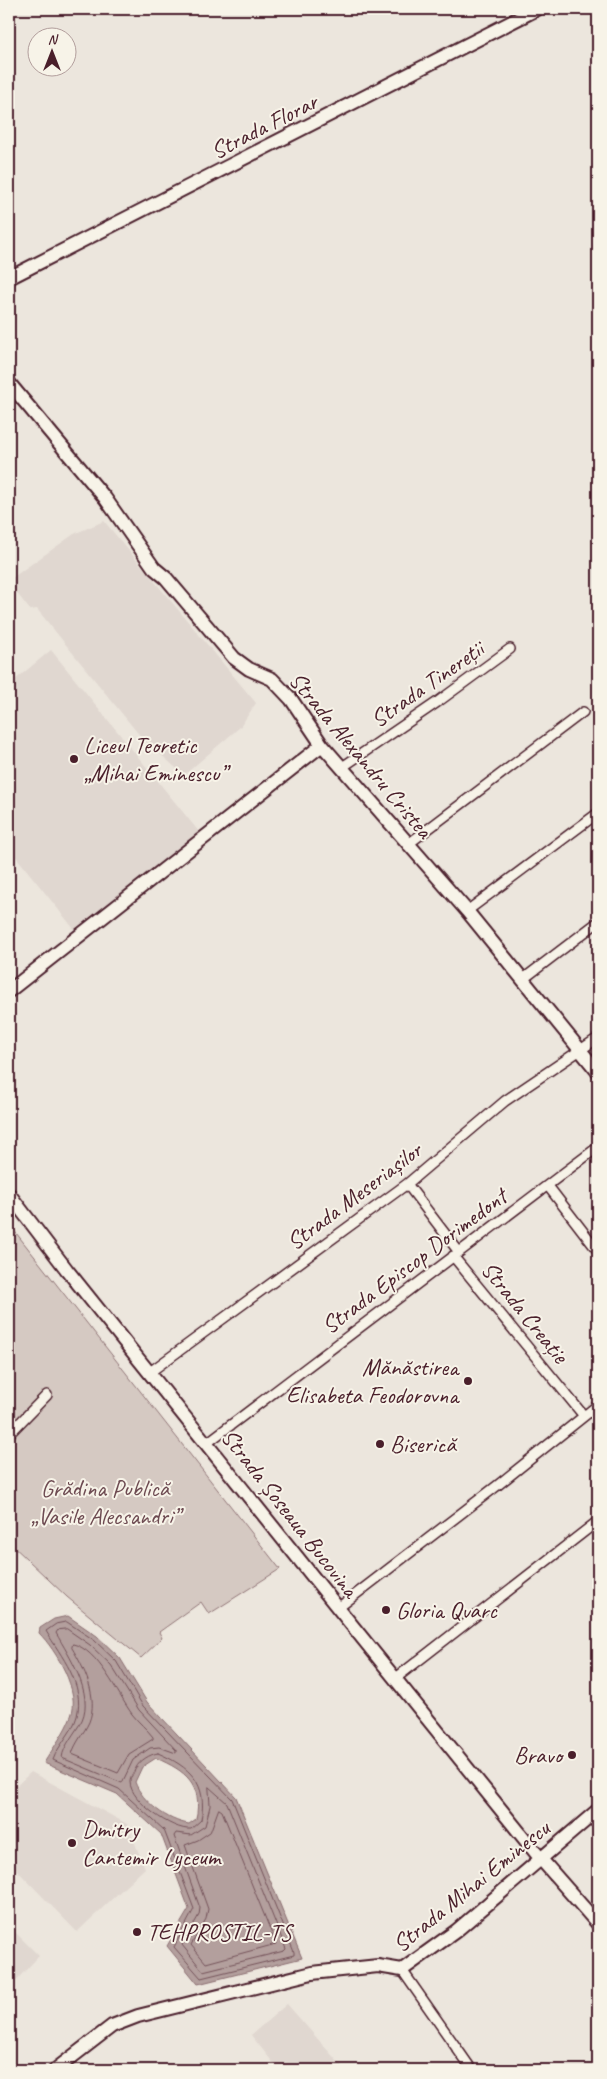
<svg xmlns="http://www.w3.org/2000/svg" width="607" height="2079" font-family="Caveat,sans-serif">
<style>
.built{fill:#e0d7d0}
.green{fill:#d5c9c2;stroke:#907476}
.water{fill:#b39f9d;stroke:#896c6f;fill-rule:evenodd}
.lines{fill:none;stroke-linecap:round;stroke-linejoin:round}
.shore{stroke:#745259;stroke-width:1}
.street-casing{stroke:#4a1f2b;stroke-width:12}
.secondary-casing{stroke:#4a1f2b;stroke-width:16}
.street{stroke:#f7f3e8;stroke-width:9}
.secondary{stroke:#f7f3e8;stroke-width:12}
.poi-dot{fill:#4a1f2b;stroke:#f7f3e8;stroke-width:2}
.labels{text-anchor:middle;stroke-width:4;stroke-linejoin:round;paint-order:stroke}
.street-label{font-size:24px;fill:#4a1f2b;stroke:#f7f3e8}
.poi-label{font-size:24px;fill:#4a1f2b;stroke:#f7f3e8;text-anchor:start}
.park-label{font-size:24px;fill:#6d4a51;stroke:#f7f3e8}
</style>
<rect width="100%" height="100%" fill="#ece6dd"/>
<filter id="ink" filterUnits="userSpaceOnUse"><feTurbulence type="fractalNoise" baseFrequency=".02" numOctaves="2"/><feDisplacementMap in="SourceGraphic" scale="10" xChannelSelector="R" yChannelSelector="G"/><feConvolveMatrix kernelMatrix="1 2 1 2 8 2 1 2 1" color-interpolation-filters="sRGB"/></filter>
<g filter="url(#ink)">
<path class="built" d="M104,521L256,703L240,727L184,775L141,737L37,609L30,610L9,583V580L74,534Z
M51,650L200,833L74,929L9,848V685Z
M31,1772L127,1824L145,1868L77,1932L9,1862V1793Z
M9,1926L39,1956L9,1988Z
M287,2004L345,2070H279L251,2035Z"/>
<path class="green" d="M9,1224L280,1569L209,1614L201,1602L159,1632L162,1638L141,1658L67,1597L9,1542Z"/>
<path class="water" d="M68,1616L97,1636L120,1658L147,1702L236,1797L302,1958L198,1984L167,1946L189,1909L161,1834L117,1794L44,1763C53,1748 65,1732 71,1716C81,1692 56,1650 39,1633L40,1628L54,1619ZM156,1758C186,1771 203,1784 196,1819L189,1824C168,1821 142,1802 135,1782L142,1767Z"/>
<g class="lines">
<path class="shore" d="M67,1622L94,1640L116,1661L143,1706L232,1799L294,1952V1955L201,1978L174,1947L194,1909L164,1830L119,1789L53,1760C58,1745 73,1732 77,1716C85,1684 61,1656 46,1631L56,1624Z
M67,1629L90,1645L111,1665L139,1710L176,1750V1753L159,1747L150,1748L133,1760L122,1783L62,1758C63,1746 76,1732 82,1720C94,1693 69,1656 56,1633L58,1630Z
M73,1644C98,1649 118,1695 132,1714C138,1722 147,1729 153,1737V1739L129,1754L118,1773L72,1754C75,1743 84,1733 89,1722C99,1697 84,1668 72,1648Z
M158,1753C190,1767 208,1783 201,1820L191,1829C173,1831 130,1801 130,1782C130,1778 134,1772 136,1768C139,1761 150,1754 158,1753Z
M209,1787L227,1803L286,1949L284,1951L203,1971L182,1945L199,1915L200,1908L174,1836L176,1833L191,1835L205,1826L210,1806Z
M219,1809L222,1811L276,1944L206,1963L191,1945L206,1919L208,1909L185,1845L198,1840L210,1832Z"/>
<defs>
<path id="street" d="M341,768L439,701L510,649
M407,845L583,712
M467,911L598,813
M522,980L598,922
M407,1184L459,1252
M548,1186L598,1251
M453,1256L584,1416
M150,1372L407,1184L505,1101L598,1038
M9,1434L47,1395
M207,1443L598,1147
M338,1608L498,1485L598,1405
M396,1678L598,1521
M402,1970L472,2070"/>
<path id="secondary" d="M9,278L537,9
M9,383L105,498L154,568L166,578L234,658L249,669L272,679L291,699L322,745L467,911L598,1072
M9,991L322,745
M9,1194L67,1270L338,1608L540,1858L598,1924
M55,2070L112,2026L138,2016L312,1973L378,1966L402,1970L456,1931L598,1810"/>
</defs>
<use href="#street" class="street-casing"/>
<use href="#secondary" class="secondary-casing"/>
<use href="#street" class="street"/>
<use href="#secondary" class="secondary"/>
</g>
</g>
<g class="poi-dot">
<circle cx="74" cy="759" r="5"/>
<circle cx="468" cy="1381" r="5"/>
<circle cx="380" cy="1444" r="5"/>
<circle cx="386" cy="1610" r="5"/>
<circle cx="572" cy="1755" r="5"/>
<circle cx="72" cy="1843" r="5"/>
<circle cx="137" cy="1932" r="5"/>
</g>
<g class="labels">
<g class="street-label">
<text transform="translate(264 126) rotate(-27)" y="8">Strada Florar</text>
<text transform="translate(427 684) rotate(-35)" y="8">Strada Tinereții</text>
<text transform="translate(361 755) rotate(50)" y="8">Strada Alexandru Cristea</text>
<text transform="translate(354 1196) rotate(-37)" y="8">Strada Meseriașilor</text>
<text transform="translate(414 1261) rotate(-37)" y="8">Strada Episcop Dorimedont</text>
<text transform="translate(525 1312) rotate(51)" y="8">Strada Creație</text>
<text transform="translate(290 1513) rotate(52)" y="8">Strada Șoseaua Bucovina</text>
<text transform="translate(471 1886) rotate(-39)" y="8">Strada Mihai Eminescu</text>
</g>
<g class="poi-label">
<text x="84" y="753">Liceul Teoretic<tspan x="84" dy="28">„Mihai Eminescu”</tspan></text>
<text x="458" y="1375" text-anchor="end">Mănăstirea<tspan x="458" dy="28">Elisabeta Feodorovna</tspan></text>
<text x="390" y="1452">Biserică</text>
<text x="396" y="1618">Gloria Qvarc</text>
<text x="562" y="1763" text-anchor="end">Bravo</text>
<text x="82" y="1837">Dmitry<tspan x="82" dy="28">Cantemir Lyceum</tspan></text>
<text x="147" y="1940">TEHPROSTIL-TS</text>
</g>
<g class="park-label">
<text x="105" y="1496">Grădina Publică<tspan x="105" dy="28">„Vasile Alecsandri”</tspan></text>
</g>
</g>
<rect width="607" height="2079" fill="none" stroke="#f7f3e8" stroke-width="30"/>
<rect x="15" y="15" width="577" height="2049" fill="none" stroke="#4a1f2b" stroke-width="2" filter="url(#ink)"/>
<g transform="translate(52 52)"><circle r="24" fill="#f7f3e8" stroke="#b29e9c"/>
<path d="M0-4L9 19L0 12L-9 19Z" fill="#4a1f2b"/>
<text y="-8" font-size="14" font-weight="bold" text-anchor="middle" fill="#4a1f2b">N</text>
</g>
</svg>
